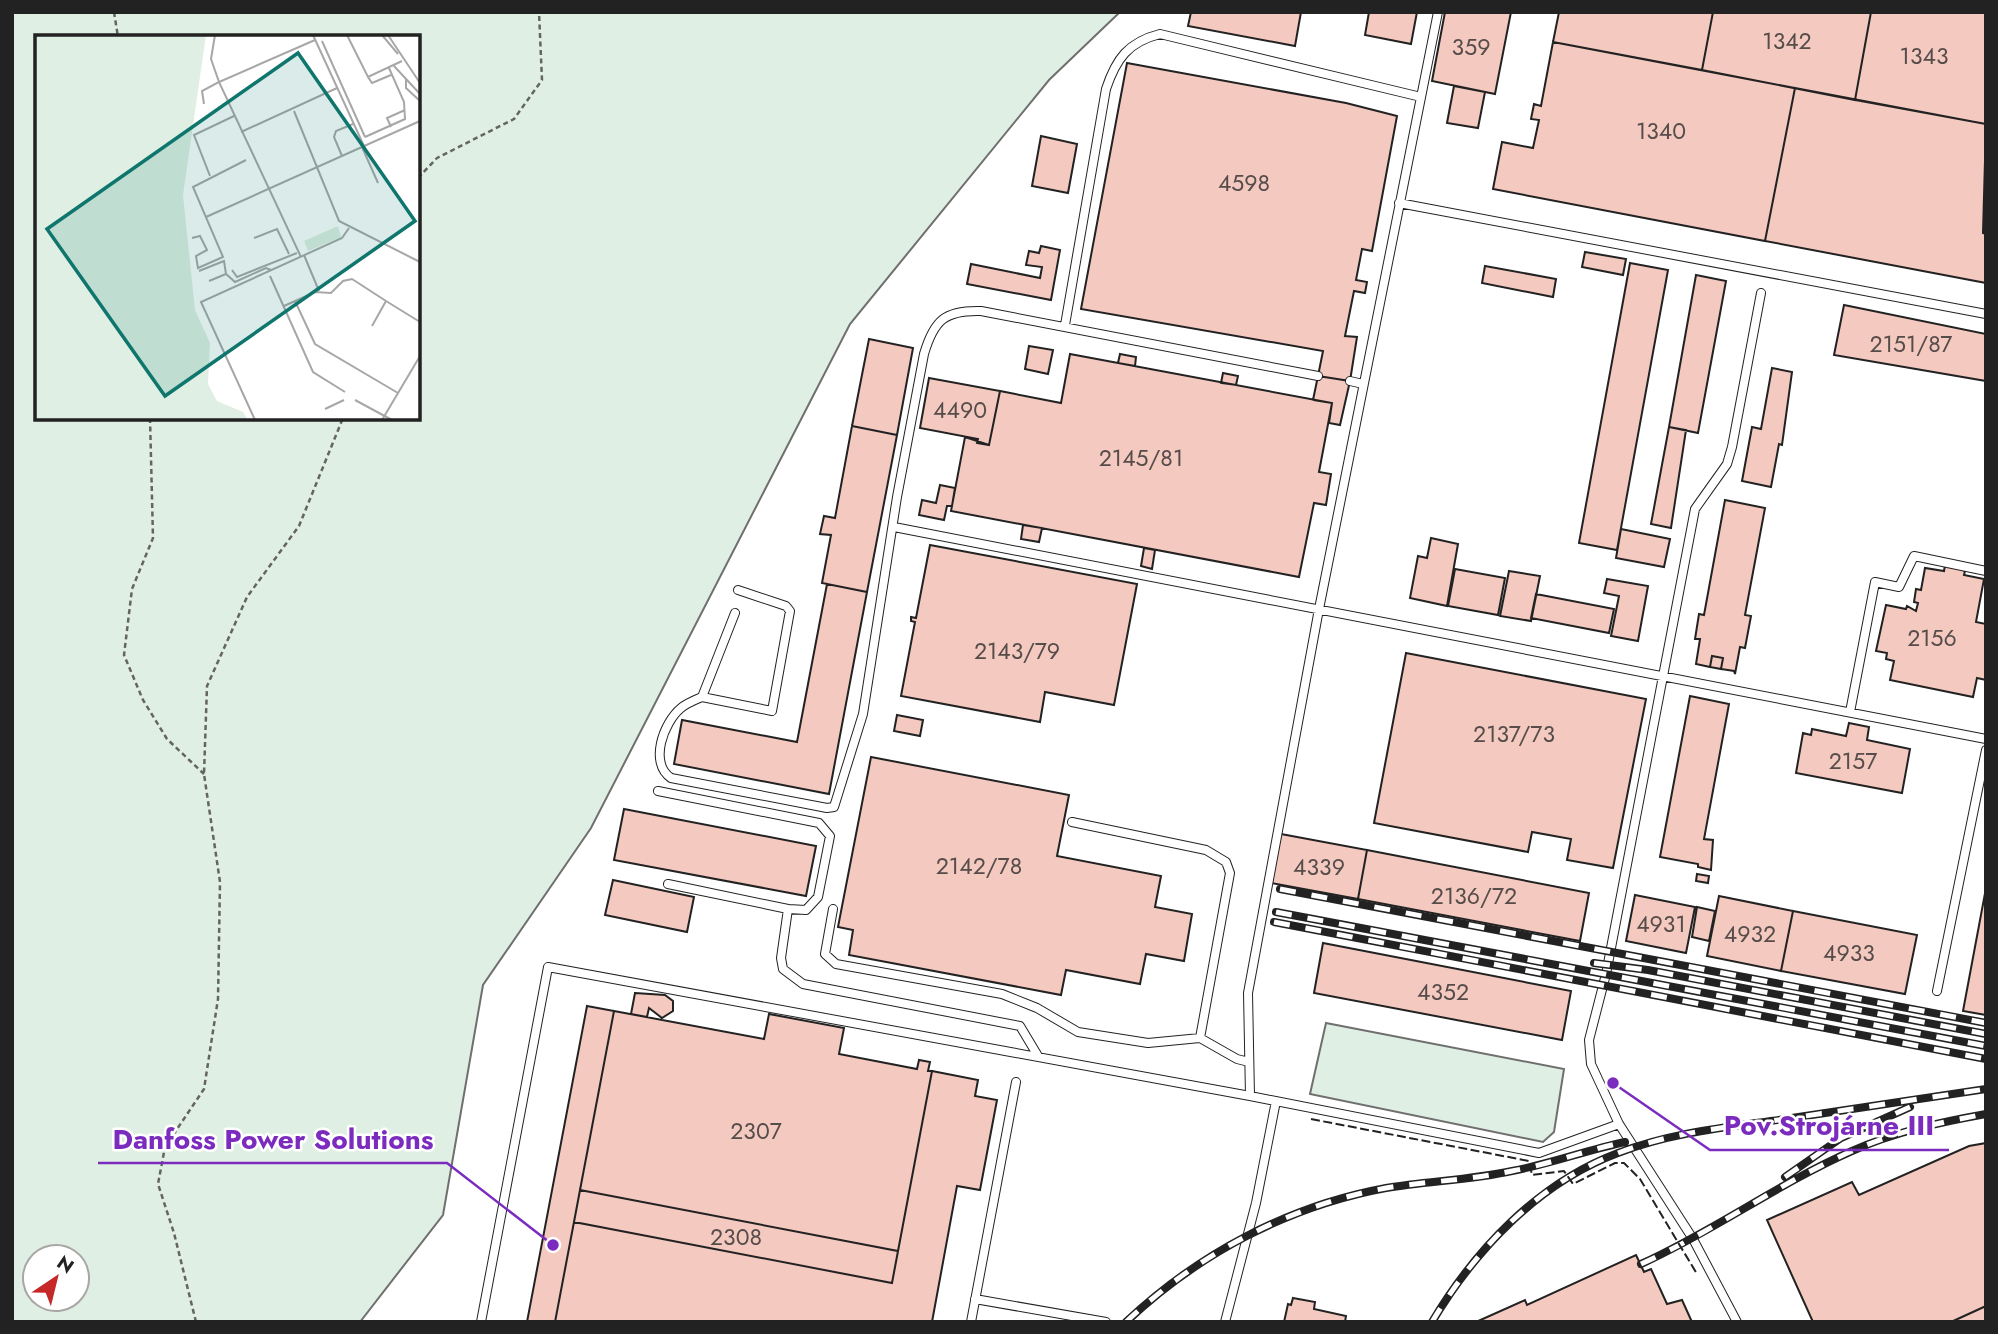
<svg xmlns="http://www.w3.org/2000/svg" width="1998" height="1334" font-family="Jost,sans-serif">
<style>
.green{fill:#e0efe3;stroke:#6f6f6f;stroke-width:2;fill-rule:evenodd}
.building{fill:#f3c9c0;stroke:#222;stroke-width:2}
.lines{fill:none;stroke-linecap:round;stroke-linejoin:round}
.service-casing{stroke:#222;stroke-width:10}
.path{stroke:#646464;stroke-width:2.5;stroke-dasharray:5 3.5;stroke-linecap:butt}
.service{stroke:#fff;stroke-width:8}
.rail-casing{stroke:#222;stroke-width:8}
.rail{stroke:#fff;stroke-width:5;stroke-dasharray:16;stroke-linecap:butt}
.fence{stroke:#222;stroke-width:2;stroke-dasharray:9 3.5;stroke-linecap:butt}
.labels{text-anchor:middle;stroke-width:5;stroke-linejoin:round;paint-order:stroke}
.number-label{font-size:23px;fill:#564c4a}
.inset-road{fill:none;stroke:#a7a7a7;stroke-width:2}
.view{fill:#0f766e;fill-opacity:0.15;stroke:#0f766e;stroke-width:3.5}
.inset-edge{fill:none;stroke:#222;stroke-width:3.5}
.leader{fill:none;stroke:#7b2cbf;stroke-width:2.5}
.callout-dot{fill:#7b2cbf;stroke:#fff;stroke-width:2.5}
.callout-label{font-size:28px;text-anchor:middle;font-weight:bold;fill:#7b2cbf;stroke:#fff;stroke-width:5;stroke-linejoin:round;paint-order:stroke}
</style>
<rect width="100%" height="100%" fill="#fff"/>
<path class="green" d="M12,12H1120L1049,80L850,324L591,828L483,985L443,1215L360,1322H12ZM37,37H418V418H37ZM35,1257H77V1299H35Z
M1326,1023L1564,1069L1554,1132L1543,1142L1310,1094Z"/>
<path class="building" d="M1191,12H1301L1295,46L1188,26Z
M1369,12H1417L1411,44L1365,35Z
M1445,12H1511L1495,94L1432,81Z
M1559,12H1713L1702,70L1553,42Z
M1713,12H1871L1855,100L1702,70Z
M1871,12H1986V124L1855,100Z
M1553,42L1795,88L1765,241L1493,189L1502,142L1533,148L1539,120L1531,119L1534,104L1541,106Z
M1127,63L1346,103L1397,116L1372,251L1362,249L1356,280L1367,282L1365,293L1354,291L1345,336L1357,337L1350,381L1318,376L1323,351L1081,309Z
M1454,86L1485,92L1478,128L1447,123Z
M1795,88L1986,124L1983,233L1986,234V283L1765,241Z
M1041,136L1077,144L1068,193L1032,186Z
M1041,246L1060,250L1051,300L967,284L971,264L1040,278L1042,267L1026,265L1029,251L1039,253Z
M1585,252L1626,259L1623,275L1582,267Z
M1630,263L1668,270L1617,550L1579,543Z
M1485,266L1556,279L1553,297L1482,283Z
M1696,275L1726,281L1698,433L1669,427Z
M1844,305L1986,334V381L1834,355Z
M869,339L913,348L897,435L852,426Z
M1029,346L1053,350L1048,374L1025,369Z
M1070,354L1332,403L1319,472L1331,474L1326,505L1314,503L1299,577L951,511L965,437L989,445L1000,391L1061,403Z
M1120,354L1136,357L1135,366L1118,363Z
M1772,368L1792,372L1782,445L1779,444L1771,487L1742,481L1752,427L1761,429Z
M1223,373L1238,376L1236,385L1221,383Z
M1318,376L1350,381L1340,425L1329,423L1332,403L1313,400Z
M929,378L1000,391L989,445L977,443L978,439L920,428Z
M852,426L897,435L867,592L822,583L831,535L820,534L824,516L835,518Z
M1669,427L1686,430L1671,528L1651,524Z
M940,485L955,488L952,506H947L944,520L919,515L922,500L936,503Z
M1725,500L1765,508L1745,615L1751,616L1745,648L1740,647L1735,674L1734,671L1721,669L1723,658L1712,656L1710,667L1696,664L1700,639H1695L1699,614L1704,615Z
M1023,525L1042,528L1039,542L1021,539Z
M1621,529L1670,539L1664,567L1616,558Z
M1431,538L1458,544L1447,606L1410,598L1418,556L1427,558Z
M930,545L1137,584L1114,705L1045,692L1040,722L901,696L915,622L911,621V617L916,618Z
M1144,548L1155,550L1152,569L1141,566Z
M1945,565L1959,568L1965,571L1964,575L1984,579L1976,622L1986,624V680L1977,678L1973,697L1890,680L1894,661L1886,659L1887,653L1876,651L1886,605L1906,609L1907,606L1916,611L1918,603L1914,602L1916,589L1921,590L1925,568L1944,571Z
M1455,569L1505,578L1498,615L1448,606Z
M1509,571L1540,576L1531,621L1500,616Z
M1607,579L1648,586L1638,641L1611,636L1619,596L1604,593Z
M827,584L867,592L829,794L674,764L682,720L797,742Z
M1536,594L1614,609L1609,633L1531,618Z
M1406,653L1646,699L1613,868L1567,860L1571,839L1532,832L1528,852L1374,823Z
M1712,656L1723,658L1721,669L1710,667Z
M1690,696L1729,704L1704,839L1713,840L1711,870L1698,867V864L1660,857Z
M897,715L923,720L920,736L894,731Z
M1849,723L1869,727L1867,740L1910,749L1902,793L1796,773L1803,733L1811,735L1812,729L1846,736Z
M871,757L1069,795L1057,856L1161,876L1155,907L1192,914L1184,961L1146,954L1140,984L1066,970L1061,995L849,955L853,930L838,927Z
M624,809L816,846L806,896L614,860Z
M1281,834L1367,850L1358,899L1271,883Z
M1367,850L1589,893L1580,941L1358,899Z
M1697,874L1709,876L1708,883L1696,881Z
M613,880L694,897L687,932L605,915Z
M1986,888V1015L1963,1011Z
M1635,895L1695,907L1686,953L1626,941Z
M1719,896L1793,911L1781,971L1707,956Z
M1697,907L1715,911L1709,941L1692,937Z
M1793,911L1917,935L1905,994L1781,971Z
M1323,943L1571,991L1562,1040L1314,993Z
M635,993L665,995L673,1001V1011L662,1018L649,1008L647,1017L631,1014Z
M587,1006L614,1011L555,1322H527Z
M614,1011L764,1039L769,1014L844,1028L839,1054L917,1069L919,1060L930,1062L928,1071H932L898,1251L580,1190Z
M932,1071L978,1080L975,1096L997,1100L980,1190L957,1186L932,1322H555L574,1222L892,1283Z
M1986,1143V1306L1951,1322H1813L1767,1220L1852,1182L1859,1195L1969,1146Z
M580,1190L898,1251L892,1283L574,1222Z
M1636,1255L1644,1272L1651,1269L1667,1304L1682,1300L1692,1322H1476L1525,1300L1527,1305Z
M1293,1298L1315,1302L1314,1309L1346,1316L1345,1322H1284L1288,1304L1291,1305Z
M1986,1306V1322H1951Z"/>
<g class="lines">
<defs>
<path id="service" d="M1399,203L1986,314
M1065,325L1106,89C1116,59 1128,42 1160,34L1421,97
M1350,381L1363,384
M894,527L1986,739
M738,590L786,606L790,611L772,711L702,697C695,700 687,703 681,708C663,723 649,763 671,778L827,808L834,807L863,714L897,497L924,354C934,320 945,310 981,311L1318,376
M702,697L735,613
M1850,712L1875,582L1899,587L1914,556L1986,571
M658,791L819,823L830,836L818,897L806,910L788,909
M1072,822L1206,850L1226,862L1230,873L1200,1038
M668,884L788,909L781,958L783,969L803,984L1020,1026L1038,1056
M833,909L825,954L836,964L1002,994L1037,1008L1078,1032L1148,1043L1200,1038L1237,1059L1249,1062
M1937,991L1986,750
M1250,1096L1248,993L1319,609L1438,12
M975,1299L1106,1322
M481,1322L548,967L1250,1096L1539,1153L1619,1124
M971,1322L1016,1082
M1225,1322L1256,1203L1276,1101
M1737,1322L1693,1239L1619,1124L1591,1064L1589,1040L1606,974L1695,509L1727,464L1732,447L1761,293"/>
</defs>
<use href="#service" class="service-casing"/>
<path class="path" d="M114,12L118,37
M418,178L437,158L514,119L542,80L539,12
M150,418L153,538L132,589L124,655L143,700L167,739L204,774
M196,1322L174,1233L158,1184L165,1147L204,1089L218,999L220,882L204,774L207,686L247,597L299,526L343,418"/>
<use href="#service" class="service"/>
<defs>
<path id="rail" d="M1280,889L1986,1023
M1276,912L1986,1046
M1274,922L1986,1059
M1594,963L1648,970L1986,1034
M1785,1177L1841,1138L1910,1107
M1641,1264C1714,1231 1779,1183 1852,1151C1894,1132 1941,1122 1986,1114
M1126,1322C1198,1254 1288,1206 1386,1188C1428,1181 1471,1180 1512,1171C1550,1164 1587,1150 1625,1142
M1432,1322C1475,1250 1538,1183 1618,1153C1672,1132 1729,1127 1785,1119C1852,1109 1919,1099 1986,1089"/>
</defs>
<use href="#rail" class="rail-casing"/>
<use href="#rail" class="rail"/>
<path class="fence" d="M1311,1119L1529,1161L1532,1175L1564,1171L1573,1184L1615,1163H1624L1640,1179L1697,1274"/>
</g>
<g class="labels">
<g class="number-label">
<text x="1787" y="49">1342</text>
<text x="1471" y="55">359</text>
<text x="1924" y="64">1343</text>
<text x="1661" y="139">1340</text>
<text x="1244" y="191">4598</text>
<text x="1911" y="352">2151/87</text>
<text x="960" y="418">4490</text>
<text x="1141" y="466">2145/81</text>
<text x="1932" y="646">2156</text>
<text x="1017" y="659">2143/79</text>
<text x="1514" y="742">2137/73</text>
<text x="1853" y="769">2157</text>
<text x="979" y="874">2142/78</text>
<text x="1319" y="875">4339</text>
<text x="1474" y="904">2136/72</text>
<text x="1661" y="932">4931</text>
<text x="1750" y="942">4932</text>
<text x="1849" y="961">4933</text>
<text x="1443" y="1000">4352</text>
<text x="756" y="1139">2307</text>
<text x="736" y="1245">2308</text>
</g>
</g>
<g transform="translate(35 35)">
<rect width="385" height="385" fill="#fff"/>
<path d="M0,0H171L148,160L160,275L175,308L173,349L182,366L208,377L213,385H0ZM303,191L306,202L273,216L269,206Z" fill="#e0efe3"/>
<path class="inset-road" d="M278,0L329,111M312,0L333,42L367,26M347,0L363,19M353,0L385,48M287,6L330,102M359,31L385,59M333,42L337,48L356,40M371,44V53L385,66M169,69L167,56L184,47L176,24L180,0M259,76L304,186L385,227M356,92L352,83L370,75M206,97L302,53M330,102L370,84L369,67L354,33M327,112L343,148M307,121L299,102L301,96L318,89M175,141L159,100L199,81M171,182L385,86M157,203L165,201L172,215L161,221L163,233L188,222L158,152L211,125M219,203L242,194L254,219M269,220L284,256M266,222L184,47L280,5M197,235L202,242L262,218M164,236L189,226L191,239M235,241L278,337L310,357M174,246L191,239L200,247L231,233L236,235M260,266L280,309L363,358M351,266L385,287M249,271L280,257L296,258L308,246L317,244L351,266L337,291M320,365L357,385M290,374L309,365M220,385L166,267L307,203L314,193M347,385L385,321"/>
<path class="view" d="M263,18L380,186L130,361L12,194Z"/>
<rect width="385" height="385" class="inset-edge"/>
</g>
<path class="leader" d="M1613 1083L1710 1150H1949M553 1245L447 1163H98"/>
<g class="callout-dot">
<circle cx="1613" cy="1083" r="7"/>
<circle cx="553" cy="1245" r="7"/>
</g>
<g class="callout-label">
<text x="1829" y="1135">Pov.Strojárne III</text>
<text x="273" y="1149">Danfoss Power Solutions</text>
</g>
<rect width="1998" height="1334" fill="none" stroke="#222222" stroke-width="28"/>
<g transform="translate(56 1278) rotate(35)"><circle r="33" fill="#ffffff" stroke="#a7a7a7" stroke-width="2"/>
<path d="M0-5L12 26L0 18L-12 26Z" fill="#c62828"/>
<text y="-10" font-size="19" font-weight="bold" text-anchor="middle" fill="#222222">N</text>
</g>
</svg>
